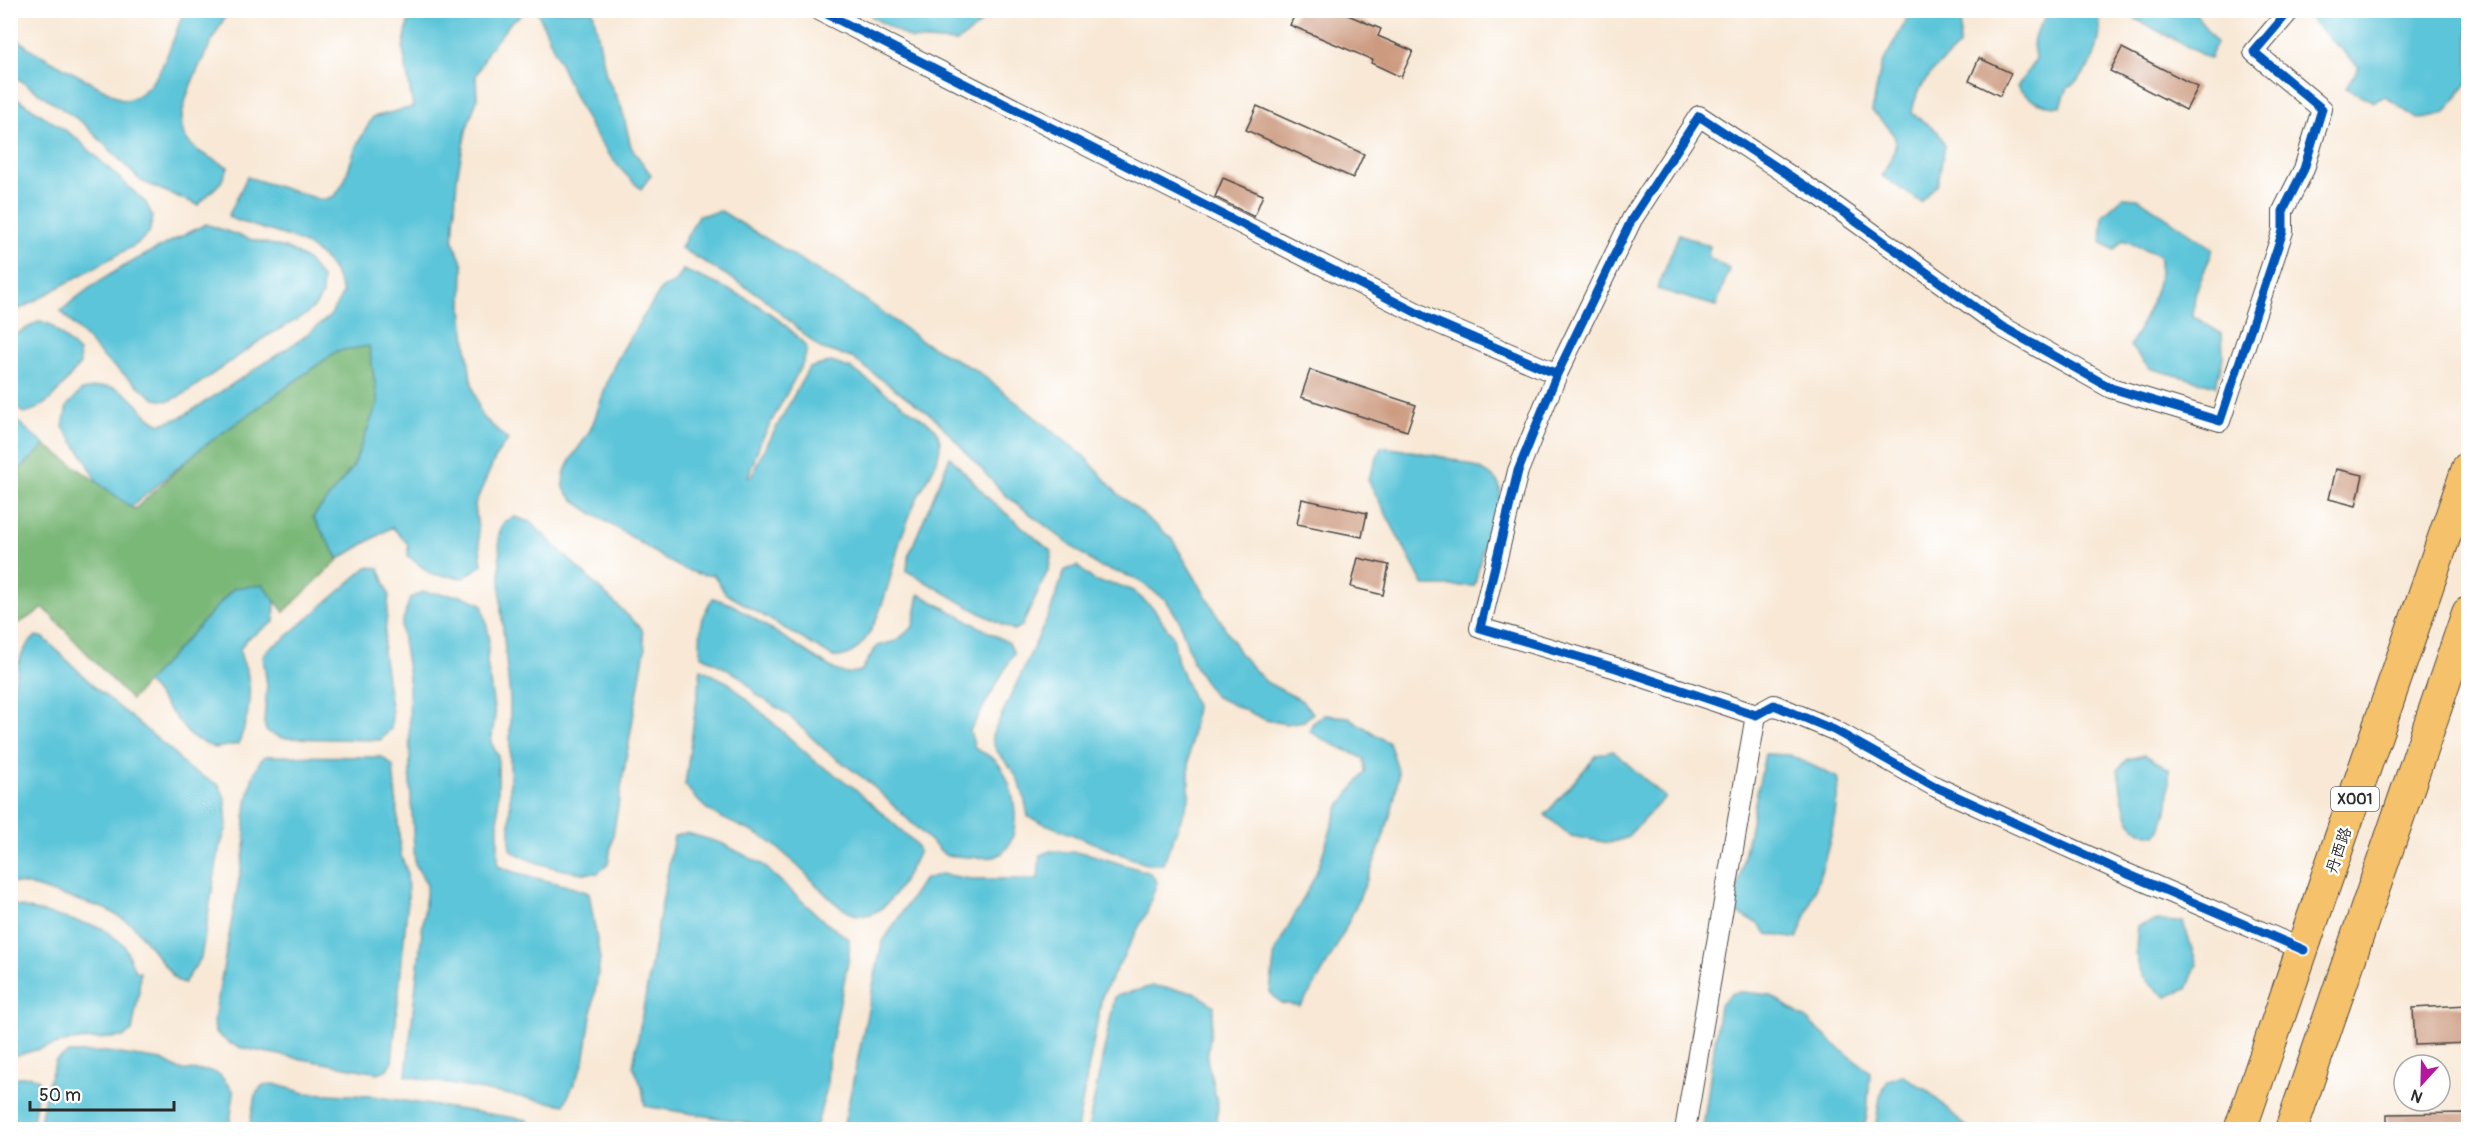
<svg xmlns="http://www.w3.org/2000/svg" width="2479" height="1140" font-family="Pangolin,'LXGW WenKai TC',sans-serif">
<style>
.forest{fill:#7ab878;stroke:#527252;stroke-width:1.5}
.water{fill:#5cc5d9;stroke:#447882;stroke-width:1.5}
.building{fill:#cc9a7f}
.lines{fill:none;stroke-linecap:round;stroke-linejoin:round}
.minor-casing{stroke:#4a4744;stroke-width:22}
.primary-casing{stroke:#4a4744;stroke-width:34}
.minor{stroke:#fff;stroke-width:20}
.primary{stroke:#f5c16b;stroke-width:32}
.cycleway-casing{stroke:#fff;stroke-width:13}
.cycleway{stroke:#0057b8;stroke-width:9}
.labels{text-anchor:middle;stroke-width:5;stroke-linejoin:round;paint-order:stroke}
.shield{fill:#fff;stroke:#6b6b6b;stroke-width:1.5}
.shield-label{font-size:15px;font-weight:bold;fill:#2b2b2b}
.street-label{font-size:16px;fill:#2b2b2b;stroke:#fff}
</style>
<rect width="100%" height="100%" fill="#fff"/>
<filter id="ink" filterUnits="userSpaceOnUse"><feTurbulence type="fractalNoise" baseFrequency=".0167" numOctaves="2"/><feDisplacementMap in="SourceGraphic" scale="12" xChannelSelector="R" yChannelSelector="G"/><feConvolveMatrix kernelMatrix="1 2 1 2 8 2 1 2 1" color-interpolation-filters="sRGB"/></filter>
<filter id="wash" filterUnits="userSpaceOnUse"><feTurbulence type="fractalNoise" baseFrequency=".008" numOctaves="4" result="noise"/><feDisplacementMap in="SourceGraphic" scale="24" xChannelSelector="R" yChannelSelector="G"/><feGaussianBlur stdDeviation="1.35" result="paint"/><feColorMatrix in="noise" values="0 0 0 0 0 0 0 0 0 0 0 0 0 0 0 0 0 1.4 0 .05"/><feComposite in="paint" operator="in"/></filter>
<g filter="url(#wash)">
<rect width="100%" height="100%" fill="#f8e8d5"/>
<path class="forest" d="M369,346L378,402L353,467L313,517L339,559L284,612L263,586L234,588L131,700L44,608L14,626L11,635V478L45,445L135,509L200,449L337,351Z"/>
<path class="water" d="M184,11H228C215,37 171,107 184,135C192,151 213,159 228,167L221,182L198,205L141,181L83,123L11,74V32L28,48L123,100C159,97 172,40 184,11Z
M410,11H536L526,12L511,22L488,51L476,76L477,99L466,131L457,177L453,241L463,265L462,310L471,380L481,415L508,440L497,454L475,504L482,565L463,578L431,574L408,556V544L392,527L339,559L313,517L353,467L378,402L369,346L337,351L200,449L131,507L97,482L86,460L63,427L67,406L82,390C91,389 103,385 111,387C135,392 141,417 161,424L182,417L300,340L330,316L343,293C325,234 277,237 228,217L247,177L322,200L335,196L344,182L356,146L373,117L413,107L403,49Z
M537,11H593L606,75L622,109L631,147L651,175L641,189C587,143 566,74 537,11Z
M870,11H991L977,27L957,42L911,39L872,17Z
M1908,11H1956L1961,21L1959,46C1938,66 1916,83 1912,113L1938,132L1945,146L1938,183L1921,202L1882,176C1901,139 1902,140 1872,111L1881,66L1906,21Z
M2051,11H2097C2107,34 2091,76 2068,87L2061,106C2042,106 2030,101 2017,87L2036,59C2028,38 2038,28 2051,11Z
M2133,11H2194L2216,43L2210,59L2130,16Z
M2302,11H2468V82L2444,114L2417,119L2385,96L2374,102L2346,88L2359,67Z
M10,94L74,136L146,203L153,217L149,233L137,244L11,314Z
M2123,197L2138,198L2213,249L2195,294L2193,316L2222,334L2223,357L2216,386L2149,368L2130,346C2142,323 2166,281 2159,255L2123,240L2114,250L2101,242L2103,215Z
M721,211L863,298L925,343L977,371L1086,458L1116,492L1172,539L1241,655L1266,682L1301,700L1313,713L1304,721L1286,724L1266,720L1214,696L1193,663L1179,620L1166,600L1135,578L1098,566L1004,494L935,418L852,358L820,348L761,296L681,248L698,216Z
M206,224L246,238L289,249L306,259L322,278V295L316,305L304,316L267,336L184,394L169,401L155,399L107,361L61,311C102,273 157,249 206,224Z
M1679,234L1710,246L1708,257L1729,269L1716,306L1657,289Z
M683,270C730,289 774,307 807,348L804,361L760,443L748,477H752L758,461L809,368L831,362L852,369L935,428C937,433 941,440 940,445C939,465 925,482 916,500C911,512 906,525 901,538C891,569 877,662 833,657L725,593L714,575C686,577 656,553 633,538C618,528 568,503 564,487C559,465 585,444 592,426C600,406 605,385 614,366C627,339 646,314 662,288L676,282Z
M40,321L51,325L79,352L80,364C64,383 49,410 23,413L11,401V337Z
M11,416L45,445L11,478Z
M1381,447C1404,450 1495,460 1500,488C1503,505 1491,521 1486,536C1481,552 1479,570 1474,586H1424L1368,480Z
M950,457L988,498L1052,552L1049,568L1022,626L1014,630C977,614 943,591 907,571L908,557Z
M515,517L530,522L642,629L645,649L608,864L598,873C577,875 526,863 510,849V699L501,609L499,534L504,522Z
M1077,566L1096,582L1116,584L1133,591L1154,609L1173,637L1178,663L1196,706L1189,757V799L1163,864H1146L1028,817C1026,803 1023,789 1016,776C1009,761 993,754 992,736L1050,612L1065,570Z
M367,567L379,568L389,595L383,652L392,713L391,729L380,740L282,738L266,731L264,722L267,685L263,657L268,649L283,640Z
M263,585L275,601L274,622L247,639L240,649C240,660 247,667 248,677C252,698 247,725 238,744L215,748L191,737L147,682L234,588Z
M423,592L463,596L482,604L489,636L487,662L495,715L491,742L498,756V866C527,879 559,881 589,893L600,959L584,1062L564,1105L406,1076L427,885L415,864L410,781L409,677L401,627L410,598Z
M919,594L1009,643L1014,653L970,731L975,748C981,752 989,755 995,760C1015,779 1027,842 997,856C987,860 957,856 945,855L870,783L825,750L787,714L757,695L741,677L701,655C699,634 700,616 713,598L733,605L835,670L846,674L861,671L877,646L896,641L913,627Z
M36,636L44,638L96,688L173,752L187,768L219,785L225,798L227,827L219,850L201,958L184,983L176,980L133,925L106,909L25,884L11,883C10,813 2,731 19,662C22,651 28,643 36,636Z
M701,669L729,683L815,761L853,787L915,843L919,851C860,979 832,884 767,840C749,828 727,823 710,811C700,805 692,793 685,785Z
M1324,715L1348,717L1389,743C1392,753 1398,765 1398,774C1396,827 1334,964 1300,1006L1281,1003L1270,992L1275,952L1316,874L1338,808L1365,772L1364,759C1346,749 1327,744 1310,731L1312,724Z
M1613,751L1665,797L1626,838L1609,843L1571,836L1545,815L1597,755Z
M1765,754L1790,755L1838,778C1838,832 1816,889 1797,939L1767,934L1760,925L1733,910Z
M2145,755L2169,769C2169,792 2171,816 2156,835C2121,833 2123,797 2118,769L2128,759Z
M265,756L382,757L393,766L401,855L407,872L408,898L392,1062L388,1069L378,1073L242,1048L229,1043L215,1032L214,1019L246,841C242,821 250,768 265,756Z
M687,833L721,843L762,864L826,923L849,939V957L828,1062L827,1087L817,1124L810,1129H785L645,1106L642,1087L633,1066L674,836Z
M1050,851L1086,853L1150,873L1157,882L1147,912L1102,996L1077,1129H849L844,1124L882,943L923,880L941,874L971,879H1038L1040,855Z
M10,904L102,928L124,945L135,971L140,972L139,992L132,1031L123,1037L68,1041L11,1057Z
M2155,921L2183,922L2197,964L2187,989L2167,997C2135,977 2134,961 2138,926Z
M1153,986L1194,992L1214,1006L1207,1059L1218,1107L1215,1129H1088L1115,996Z
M1743,992L1770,995L1805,1018L1841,1050L1870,1072L1867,1116L1863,1129H1703L1720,1005L1732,993Z
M106,1052L162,1060L180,1070L211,1071L220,1075L234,1092L229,1129H39L46,1090L56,1060L68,1053Z
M1902,1075L1928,1091L1969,1129H1875L1880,1097L1888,1080Z
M31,1076L39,1080L32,1129H11V1078Z
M274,1084L305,1093L372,1096L528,1120L530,1129H535H249L255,1095L262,1086Z"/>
<g id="blocks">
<path class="building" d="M1297,10H1336L1381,29L1378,36L1413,51L1401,77L1371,63L1373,60L1290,25Z
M2122,48L2198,87L2186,110L2110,71Z
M1979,58L2011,73L2000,96L1969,81Z
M1257,106L1364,154L1353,178L1246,130Z
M1223,178L1263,195L1254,217L1215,197Z
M1310,370L1416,405L1407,431L1301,397Z
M2336,469L2363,475L2356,506L2329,499Z
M1302,499L1367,513L1362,537L1297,524Z
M1358,558L1389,565L1383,595L1351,587Z
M2467,1005L2469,1043L2415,1045L2413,1008Z
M2468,1113V1130H2387V1114Z"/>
</g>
</g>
<g filter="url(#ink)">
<use href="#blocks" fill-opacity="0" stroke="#4a4744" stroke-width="1.5"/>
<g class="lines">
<defs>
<path id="minor" d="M819,10L1431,320L1557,374
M2290,10L2254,52L2322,109L2304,169L2283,211V231L2220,421L2111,388L2001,326L1822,197L1699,116L1632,219L1557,374L1518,471L1480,628L1616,668L1756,715L1774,705L1834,730L1936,787L2123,872L2304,950
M1685,1130L1756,715"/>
<path id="primary" d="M2240,1130L2468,468
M2291,1130L2468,613"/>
</defs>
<use href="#minor" class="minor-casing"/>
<use href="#primary" class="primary-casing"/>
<use href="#minor" class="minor"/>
<use href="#primary" class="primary"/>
<defs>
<path id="cycleway" d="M819,10L1431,320L1557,374
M2290,10L2254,52L2322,109L2304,169L2283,211V231L2220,421L2111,388L2001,326L1822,197L1699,116L1632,219L1557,374L1518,471L1480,628L1616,668L1756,715L1774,705L1834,730L1936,787L2123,872L2304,950"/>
</defs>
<use href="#cycleway" class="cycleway-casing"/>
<use href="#cycleway" class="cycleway"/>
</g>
</g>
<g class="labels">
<rect class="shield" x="2331" y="787" width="48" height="24" rx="4.5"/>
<g class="shield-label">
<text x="2355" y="804">X001</text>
</g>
<g class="street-label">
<text transform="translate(2338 850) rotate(-71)" y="6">丹西路</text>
</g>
</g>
<rect width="2479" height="1140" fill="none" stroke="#fff" stroke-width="36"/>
<g transform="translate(2422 1083) rotate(202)"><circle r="28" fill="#ffffff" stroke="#aaaaaa" stroke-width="1.5"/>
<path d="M0-4.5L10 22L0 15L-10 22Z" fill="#b5179e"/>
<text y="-9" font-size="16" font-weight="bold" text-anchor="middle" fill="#2b2b2b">N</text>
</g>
<path d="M30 1101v9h144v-9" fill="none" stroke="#2b2b2b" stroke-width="3"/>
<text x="39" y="1101" font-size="18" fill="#2b2b2b" stroke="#ffffff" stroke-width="4.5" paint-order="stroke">50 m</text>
</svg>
